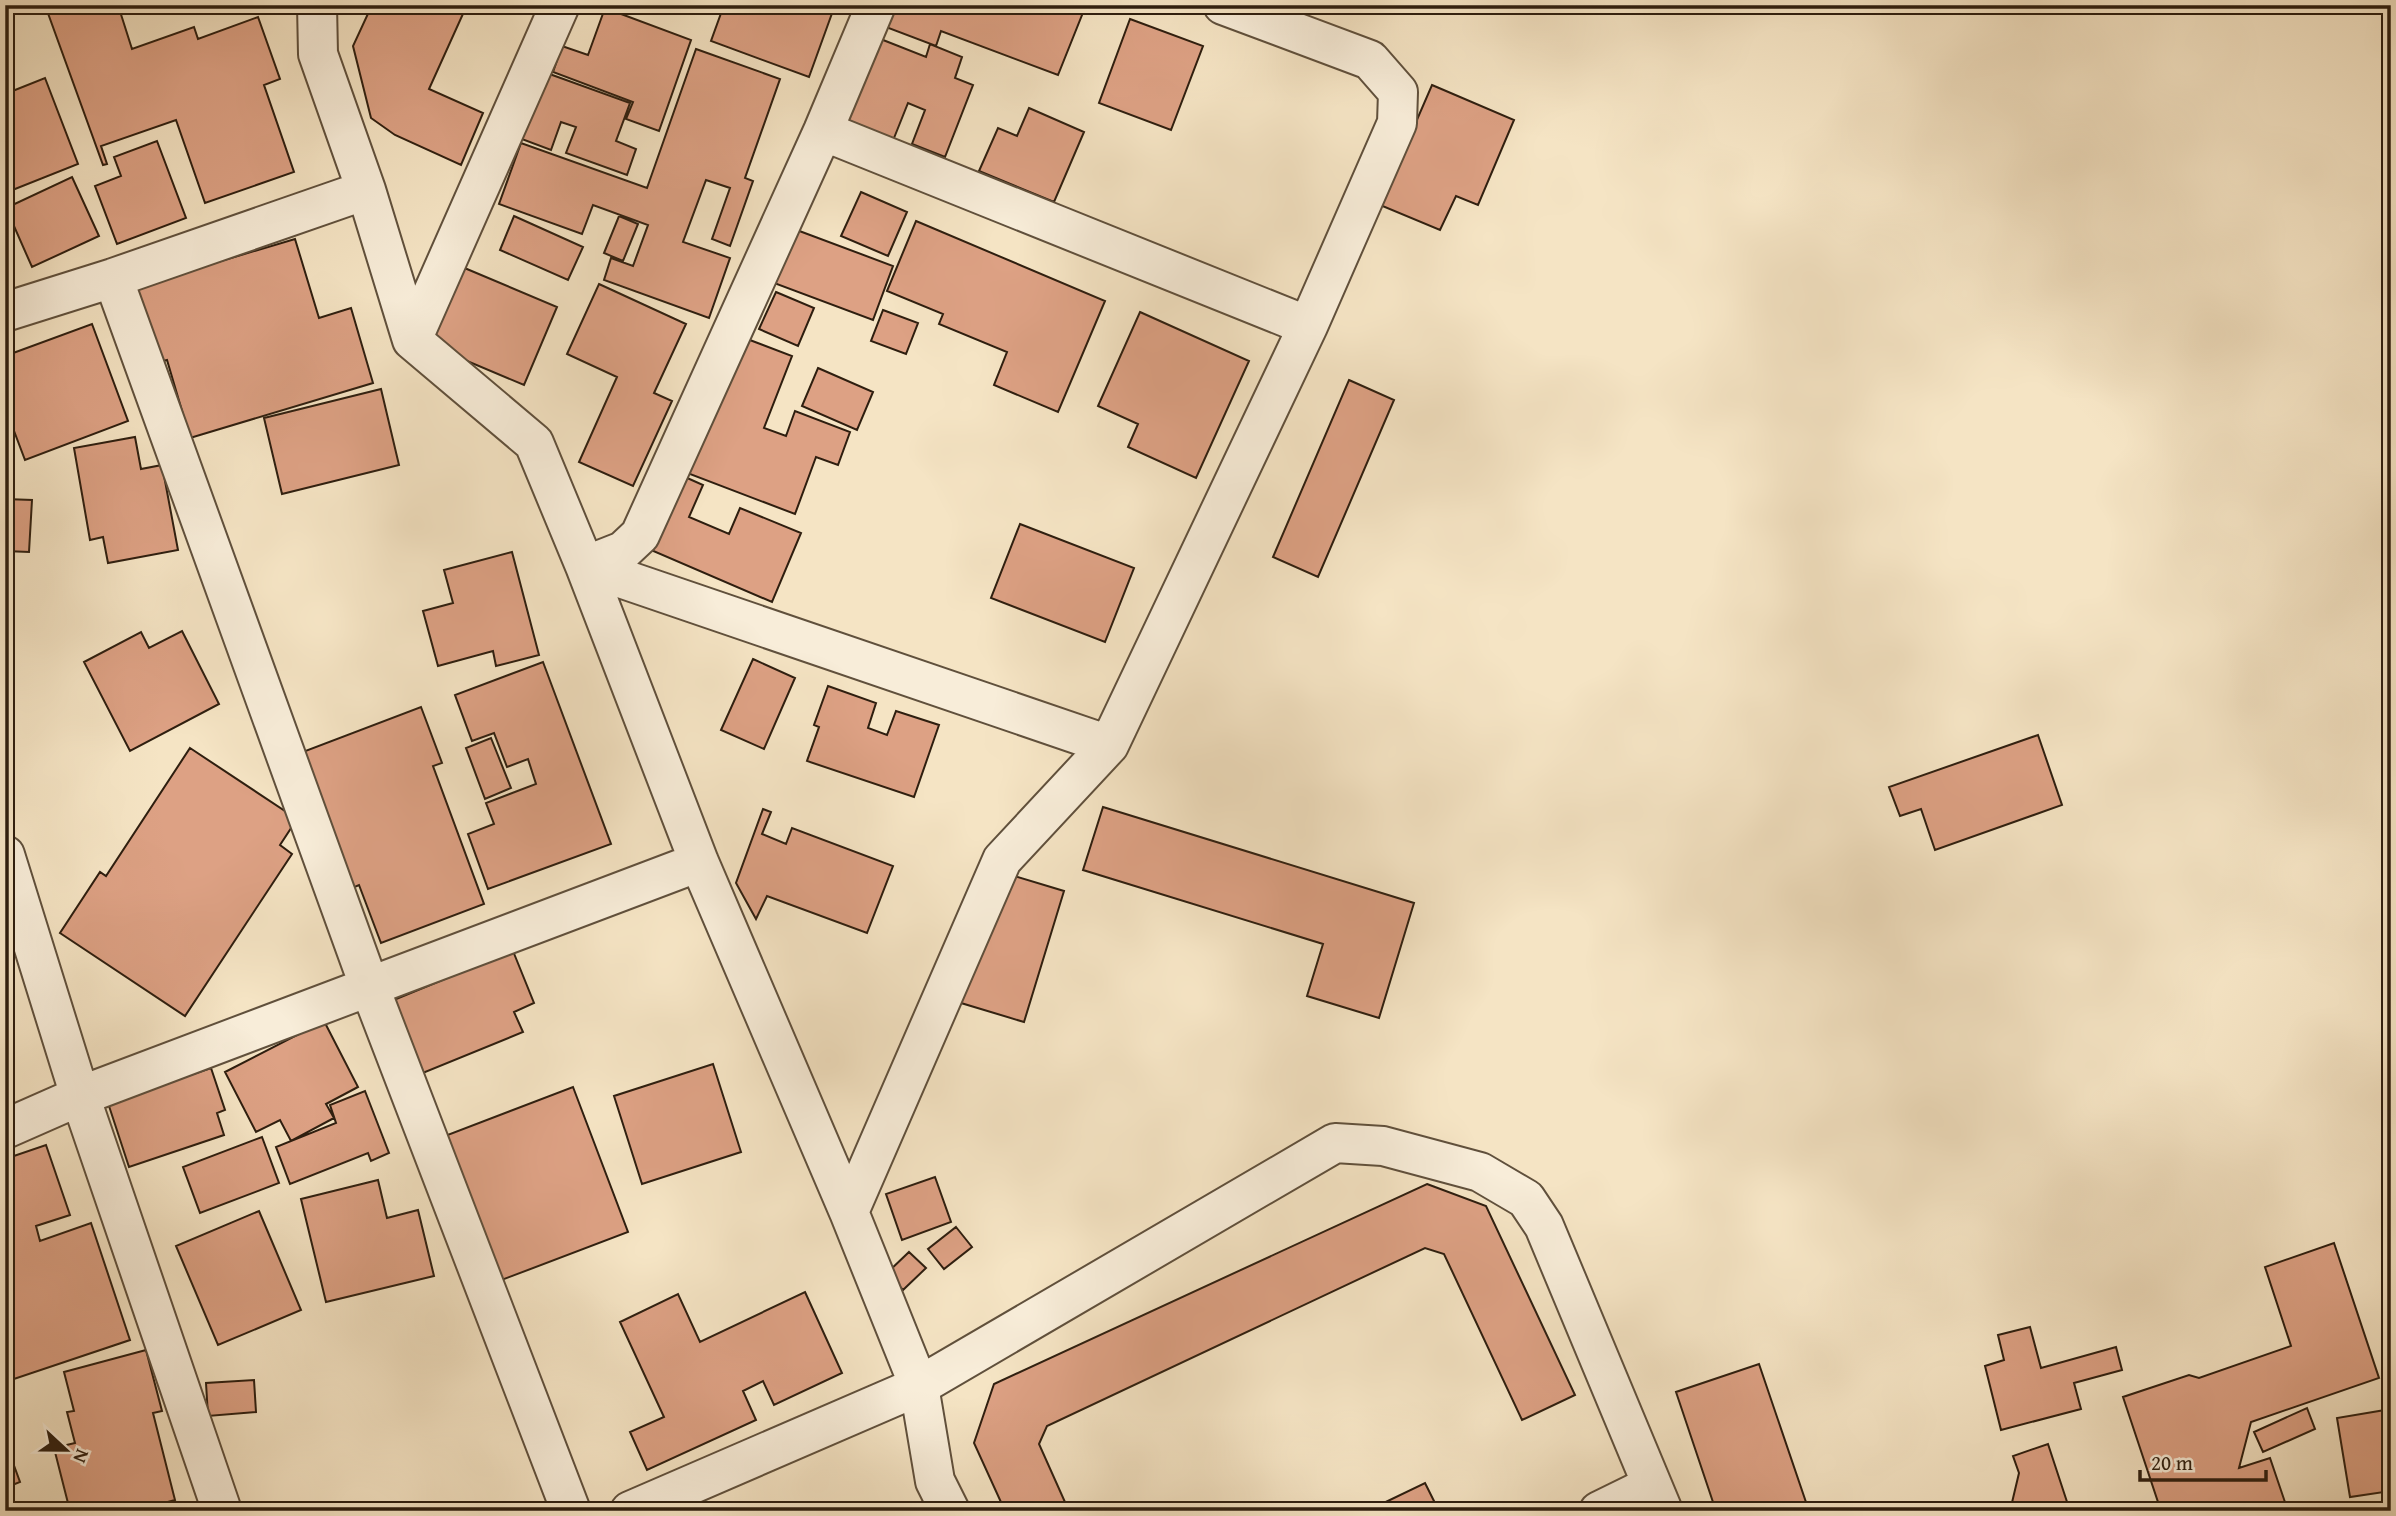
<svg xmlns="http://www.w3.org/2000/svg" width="2396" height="1516" font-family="'Gentium Book Plus',serif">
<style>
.building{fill:#dda184;stroke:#2e1e0f;stroke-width:2}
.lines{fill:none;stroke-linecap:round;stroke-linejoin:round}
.street-casing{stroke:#60503c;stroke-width:42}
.street{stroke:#f8edd9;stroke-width:38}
</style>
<rect width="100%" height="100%" fill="#f5e4c4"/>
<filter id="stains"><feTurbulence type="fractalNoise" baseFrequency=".00286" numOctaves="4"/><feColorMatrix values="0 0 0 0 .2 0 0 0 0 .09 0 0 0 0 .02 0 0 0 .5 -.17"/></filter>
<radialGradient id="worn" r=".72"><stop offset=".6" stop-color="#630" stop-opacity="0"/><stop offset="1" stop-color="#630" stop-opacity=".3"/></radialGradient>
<path class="building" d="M45,5H118L132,49L194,27L198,39L258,17L280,79L264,85L294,172L205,203L176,120L101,146L107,164L103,165Z
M372,5H467L429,89L483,113L461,165L395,135L371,118L353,46Z
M724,5H835L809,77L711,41Z
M876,5H1086L1058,75L941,31L936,46L870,21Z
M605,8L691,40L659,131L626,119L633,102L553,72L562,46L588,55Z
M1130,19L1203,46L1171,130L1099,103Z
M878,38L926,57L930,44L962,57L955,78L973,85L945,157L912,144L925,110L908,103L892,143L844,124Z
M696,49L780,79L745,178L753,181L730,246L712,239L730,188L706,180L683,242L730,258L709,318L604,280L611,258L633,266L648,225L593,205L582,234L499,204L521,143L647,188Z
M544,72L630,103L616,141L636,149L627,175L566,153L576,127L561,122L551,150L519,138Z
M45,78L78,164L5,193V94Z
M1432,85L1514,120L1478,205L1456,196L1440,230L1380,205Z
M1029,108L1084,132L1054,202L979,171L998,128L1017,136Z
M157,141L186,218L117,244L95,186L121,176L114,157Z
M72,177L99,236L32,267L6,208Z
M861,192L907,212L888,256L841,236Z
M514,216L583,247L568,280L500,250Z
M619,216L638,224L623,261L604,253Z
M916,221L1105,301L1058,412L994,385L1007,352L939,324L943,314L887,291Z
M794,229L893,266L873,320L774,283Z
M295,239L319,318L351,308L373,383L190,438L167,360L152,364L130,288Z
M455,264L557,307L524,385L422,342Z
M599,284L686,324L654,393L672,401L633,486L579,462L617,377L567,354Z
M776,292L814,308L798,346L759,329Z
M883,310L918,323L906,354L871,341Z
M1140,312L1249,361L1196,478L1128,447L1138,424L1098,406Z
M92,324L128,421L25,460L5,407V356Z
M734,334L792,356L764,428L786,436L795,411L850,432L838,465L816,457L795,514L682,471Z
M818,368L873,392L857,430L802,406Z
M1349,380L1394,400L1318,577L1273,557Z
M381,389L399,465L282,494L264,418Z
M135,437L141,469L162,465L178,550L108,563L103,537L90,540L74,448Z
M676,473L703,485L689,517L729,534L740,508L801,533L772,602L644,547Z
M5,499L32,500L29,552L5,551Z
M1020,524L1134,568L1105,642L991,598Z
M512,552L539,655L496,666L493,651L438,666L423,611L453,603L444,570Z
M182,631L219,704L130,751L84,662L141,632L149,648Z
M753,659L795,678L764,749L721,730Z
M543,662L611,844L488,889L468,834L494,824L486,803L536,784L528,759L507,767L494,733L472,741L455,695Z
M828,686L876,703L868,728L887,735L896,711L939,725L914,797L807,761L819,727L814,725Z
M421,707L442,763L433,766L484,904L381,943L359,885L350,889L300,753Z
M2038,735L2062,805L1935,850L1921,809L1900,816L1889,787Z
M491,738L511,788L485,799L466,748Z
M190,748L297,819L280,845L292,854L185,1016L60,933L100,872L106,876Z
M1103,807L1414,903L1379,1018L1307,996L1323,944L1083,870Z
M763,809L771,812L762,834L786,844L792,828L893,866L867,933L767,896L756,919L736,883Z
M1001,872L1064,891L1024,1022L961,1003Z
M513,951L534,1003L514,1012L523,1032L413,1077L384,1004Z
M324,1021L358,1087L326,1104L334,1118L291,1141L280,1120L256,1132L225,1072Z
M713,1064L741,1152L642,1184L614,1096Z
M211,1068L225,1110L217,1113L224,1135L129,1167L108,1103Z
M573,1087L628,1232L491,1284L437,1139Z
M365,1091L389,1153L371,1161L368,1153L290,1184L276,1147L336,1123L330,1105Z
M262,1137L279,1183L200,1213L183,1167Z
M46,1145L70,1215L36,1226L40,1241L91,1223L130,1340L8,1381L5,1372V1159Z
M935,1177L951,1222L902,1240L886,1194Z
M378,1180L387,1218L418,1210L434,1276L326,1302L301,1199Z
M1427,1184L1486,1206L1575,1395L1522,1420L1444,1254L1425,1248L1047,1426L1039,1444L1069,1511H1005L974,1443L994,1384Z
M259,1211L301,1310L218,1345L176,1246Z
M956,1227L972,1247L944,1269L928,1249Z
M2334,1243L2379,1378L2251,1422L2239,1468L2270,1458L2288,1511H2161L2123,1397L2189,1375L2199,1378L2291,1346L2265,1267Z
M909,1252L926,1268L903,1290L887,1273Z
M805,1292L842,1373L774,1405L763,1381L743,1391L756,1420L647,1470L630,1432L664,1417L620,1322L678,1294L700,1342Z
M2030,1327L2041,1368L2116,1347L2122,1370L2074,1383L2081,1409L2001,1430L1985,1366L2004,1360L1998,1335Z
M146,1350L162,1411L153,1413L175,1500L135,1511H70L54,1448L75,1443L67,1412L74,1411L64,1372Z
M1759,1364L1809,1511H1716L1676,1392Z
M254,1380L256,1412L208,1416L206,1383Z
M2307,1408L2315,1429L2263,1452L2254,1432Z
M2391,1409V1491L2350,1497L2337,1418Z
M5,1441L20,1482L5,1488Z
M2048,1444L2070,1511H2010L2019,1473L2013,1456Z
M1425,1483L1439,1511H1367Z
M201,1503L204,1511H181Z
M2391,1503V1511H2375L2374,1510Z"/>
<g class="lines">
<defs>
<path id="street" d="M317,5L318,54L366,190L412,340L534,443L585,566L1109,745
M823,131L1308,326
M113,278L370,988L571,1511
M5,312L113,278L366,190
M412,340L560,5
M5,855L80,1096L222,1511
M5,1129L80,1096L699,862
M849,1212L699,862L585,566L623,551L640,535L823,131L876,5
M630,1511L919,1386L1335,1143L1383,1146L1480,1172L1526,1199L1544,1226L1663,1511
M950,1511L935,1481L919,1386L849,1212L1002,860L1109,745L1308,326L1397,123L1398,92L1370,60L1223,5
M1599,1511L1652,1485"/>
</defs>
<use href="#street" class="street-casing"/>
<use href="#street" class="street"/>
</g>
<rect width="2396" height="1516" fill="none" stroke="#f5e4c4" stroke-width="28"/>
<rect x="7" y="7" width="2382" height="1502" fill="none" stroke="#2e1e0f" stroke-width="3.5"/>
<rect x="14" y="14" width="2368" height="1488" fill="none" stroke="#2e1e0f" stroke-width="2"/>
<g transform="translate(66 1450) rotate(112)" stroke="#f8edd9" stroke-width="5" paint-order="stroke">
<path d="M0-5L12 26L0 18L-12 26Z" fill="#2e1e0f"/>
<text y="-10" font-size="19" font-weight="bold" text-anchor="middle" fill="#2e1e0f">N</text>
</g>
<path d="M2140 1470v10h126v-10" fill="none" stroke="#2e1e0f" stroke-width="3.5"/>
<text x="2151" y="1470" font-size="21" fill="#2e1e0f" stroke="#f8edd9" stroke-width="5" paint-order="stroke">20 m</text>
<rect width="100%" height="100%" filter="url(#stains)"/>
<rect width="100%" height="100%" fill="url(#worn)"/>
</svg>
